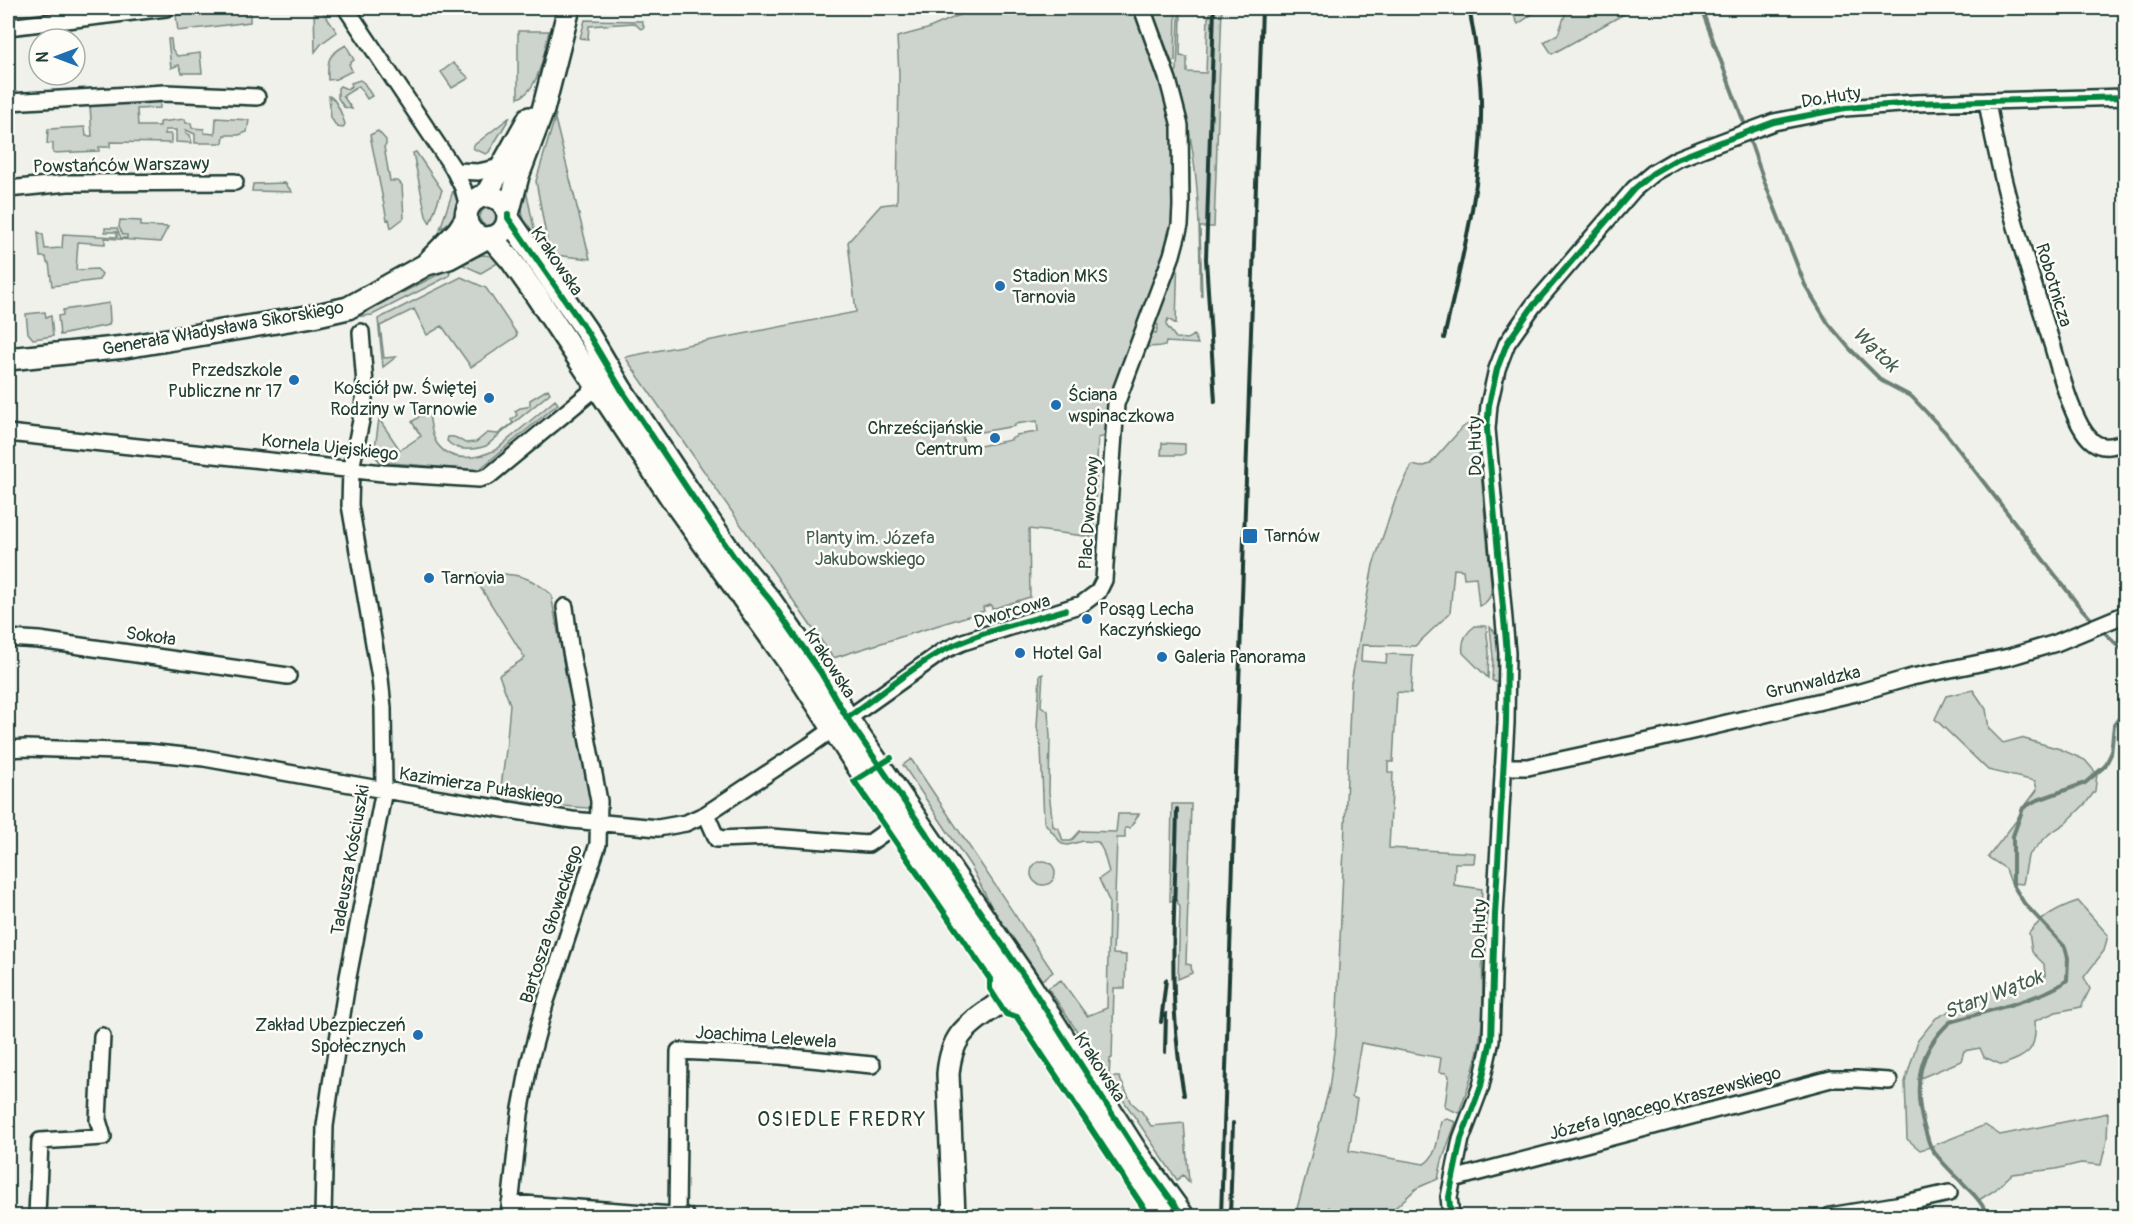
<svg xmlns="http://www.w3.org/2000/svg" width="2133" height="1224" font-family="Pangolin,sans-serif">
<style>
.green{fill:#cdd3cd;stroke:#768880;stroke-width:1.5;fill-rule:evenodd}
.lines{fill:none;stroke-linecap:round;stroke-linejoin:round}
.stream{stroke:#6c8077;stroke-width:4}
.street-casing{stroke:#1f3d34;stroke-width:20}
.secondary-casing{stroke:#1f3d34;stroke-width:26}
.street{stroke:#fdfcf7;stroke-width:15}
.secondary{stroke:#fdfcf7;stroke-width:21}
.rail{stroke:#1f3d34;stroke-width:4}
.cycleway-casing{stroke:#fdfcf7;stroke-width:10}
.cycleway{stroke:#00873e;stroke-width:6}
.poi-dot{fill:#1f6fb2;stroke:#fdfcf7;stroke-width:2}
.labels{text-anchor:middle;stroke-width:5;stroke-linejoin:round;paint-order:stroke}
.street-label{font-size:18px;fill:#1f3d34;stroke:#fdfcf7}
.poi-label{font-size:18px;fill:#1f3d34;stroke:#fdfcf7;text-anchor:start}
.park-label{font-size:18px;fill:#425b53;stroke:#fdfcf7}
.water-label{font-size:20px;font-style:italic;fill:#455e56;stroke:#fdfcf7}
.neighbourhood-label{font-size:20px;letter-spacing:1.5px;fill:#1f3d34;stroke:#fdfcf7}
</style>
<rect width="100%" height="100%" fill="#f0f1eb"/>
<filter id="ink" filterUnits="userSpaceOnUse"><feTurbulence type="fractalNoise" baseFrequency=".0167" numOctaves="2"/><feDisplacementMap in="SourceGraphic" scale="12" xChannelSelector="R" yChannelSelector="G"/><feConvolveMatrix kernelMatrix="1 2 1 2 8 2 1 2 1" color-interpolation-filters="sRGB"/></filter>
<g filter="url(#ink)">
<path class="green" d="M233,8H250V22L178,31L176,15Z
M314,8H320L337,32L322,43L315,52Z
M976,8H1133L1170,113L1174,158L1172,241L1109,400L1110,435L1098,438L1093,556L1085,564L1092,554V537L1029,529L1030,597L992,609L991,605L983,607L984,611L833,658L625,357L856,312L848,242L881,205L897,203L899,74L897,37L927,29ZM1037,421L1038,432L1016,435V437L1011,438V440L964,449L963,435L1015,426V424Z
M1151,8H1176L1175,61L1172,62Z
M1210,8H1222L1214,227H1200L1202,297L1200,288C1200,212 1198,147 1175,73L1177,70L1179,15H1181L1180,56L1187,57V72L1206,73L1208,17L1210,16Z
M1510,8H1552L1537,11L1518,24Z
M1559,8H1635L1552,54L1544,42L1558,34L1565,15Z
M585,20L642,21L644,27L641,29L634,23L589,26L588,39L580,38Z
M518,31H549C545,49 539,92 518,98Z
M168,39H171L172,49L177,56L200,53L202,73H182L179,65L171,68Z
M346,45L354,60L349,64L352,71L336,79L328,80C327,59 328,55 346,45Z
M453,63L469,78L452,88L441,72Z
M360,80L364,83L372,96L367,99L359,86L343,96L352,109L344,107L338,98V88L340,86L347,89L352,86L351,83Z
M329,96C337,99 342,115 345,124L343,128L337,127L331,118Z
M160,102V108L137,109L138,126H160V122L185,119L186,123H191L192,128L204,129V133L215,134L216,118L249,120L247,132L239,135H224L223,143H195V134L186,130V133L190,135L192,143L176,142V130H165V134H171V143L110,142V147H99V151L53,153V143L47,144L48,129L85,127L86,136H92L90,105Z
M556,114L555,119L590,259L554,255L547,241L536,181Z
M510,117L489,152L486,154L474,149L473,146Z
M378,131L386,140V145L384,147L390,181H398L402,185L404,218L391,228L389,219L387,220L370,135Z
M416,152L442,190L430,223L426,216L413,153Z
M285,183L292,192L252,191L253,184Z
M525,185L536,238L534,239C520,218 520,209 525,185Z
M453,191L460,206V214L440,229Z
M480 217a10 10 0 1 1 20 0a10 10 0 1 1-20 0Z
M120,220L141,221V226L168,227L160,242L105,238V244L78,242L76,270L97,269L102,274L99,280L52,286L49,263H47L46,257H40L38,232L43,235L45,249L62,248L63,234L117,237V232H105V228H117L121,238H127V235H123L119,227Z
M1178,251L1176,324L1168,319L1166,325L1176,338L1187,339L1194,335L1198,344L1166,342L1165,346L1146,347L1151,332L1156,333L1158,325L1154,323Z
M483,255L493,256L501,261L481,273L461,264L474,257Z
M451,268L449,276L372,315L354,317Z
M461,277L486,288L517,334L516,337L471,367L442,326L427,335L414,309L380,326L384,358L396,357L383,367L378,319Z
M109,303L110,321L109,325L60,335L58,316L63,315V310Z
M45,312L46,317L51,316L53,336L33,339L28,333L26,314Z
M548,389L550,393L486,446C473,450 457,452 447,441L448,437C455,436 459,439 465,443L476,442L487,433L498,434L513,423L511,420L517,415L515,411L520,408L527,407L530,405V400Z
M555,400L558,404L481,468L475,470L380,462L374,455L379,419L400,450L421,436L412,422L420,416L429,415C431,424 431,434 436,442C450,464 478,459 497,449Z
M1468,424L1473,425L1477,429L1491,583C1492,594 1490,602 1479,606L1476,577L1464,578L1463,570L1454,569L1450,613L1415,646L1362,645L1361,661L1386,663L1387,654L1413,655L1411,693L1397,692L1393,762H1388V772L1393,773L1389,848L1475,853L1474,863H1455L1454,885L1482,889C1479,934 1485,978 1482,1023C1480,1054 1469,1084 1459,1113L1446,1108L1445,1105L1449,1076L1446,1073L1439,1072L1441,1058L1361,1043L1352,1097L1357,1099L1349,1151L1424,1164C1438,1156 1438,1135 1441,1121L1447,1119L1456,1122L1442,1161L1438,1179L1417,1188L1386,1216H1336L1329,1207L1319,1216H1295L1329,1089L1336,1035L1351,683L1373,565L1396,498L1412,465L1421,467L1430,464L1462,428Z
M1162,443L1185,444V453L1182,455H1161Z
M475,573C509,575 523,570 551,594L568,687L600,809L499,801L506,750L510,704L499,675L525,658L472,574Z
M1475,626H1486L1489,652L1488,678L1463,653C1461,641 1465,633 1475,626Z
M1490,627C1506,640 1500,664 1499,683H1497L1492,680L1493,657Z
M1043,674L1041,706L1048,711L1050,736L1049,792L1053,826L1059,829L1063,841H1071L1080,831L1116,832L1118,814H1139L1130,828H1125V838H1117L1113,954L1126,955L1125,988H1114L1112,1058L1110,1059L1109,1077H1119L1132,1103L1142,1112L1151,1126L1184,1123L1189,1182L1183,1175L1177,1180L1048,988L1061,980L1087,1016L1107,1008L1109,901L1099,879L1109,872L1103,851L1098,842L1083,841L1068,845L1062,844L1044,822L1041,747L1037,727L1040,675Z
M1973,690L1986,709L1989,729L2003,743L2021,738L2060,749L2085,760L2097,774L2095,791L2086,803L2066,823L2049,834L2028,856L2023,884L2011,883L2006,869L1988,857L2016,821L2022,810L2037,790L2035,781L1988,770L1935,719L1946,696Z
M911,759L1053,972L1042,980L992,908L972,868L903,765Z
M1172,804H1191L1186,964L1191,965L1192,973L1178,979L1180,907L1176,900L1170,901Z
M1031 873a12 12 0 1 1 24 0a12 12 0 1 1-24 0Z
M2078,901L2108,935L2104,951L2084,977L2090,989L2081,1007L2056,1012L2035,1021C2037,1052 2028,1055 2002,1065L1984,1057L1980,1048L1964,1051L1961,1061L1918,1079V1098L1930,1147L1985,1125L2000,1135L2108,1113L2107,1140L2101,1165L2081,1163L2056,1169L2012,1174L1995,1190L1979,1200L1964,1187L1930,1147L1920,1150L1907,1139L1905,1082L1918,1040L1936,1018L1975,998L2005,985L2045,976L2044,964L2032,952L2029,933C2043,916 2057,908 2078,901Z"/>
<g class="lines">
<path class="stream" d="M1701,8L1746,128
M1748,135L1763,178L1805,285L1828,323L1849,348L1882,381L1912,397L1945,432L2079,606L2094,622
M2101,629L2126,653
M1988,1216C1979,1193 1947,1172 1932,1149C1928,1143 1927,1134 1924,1127C1913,1086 1918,1051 1950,1022C1979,1013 2047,998 2067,980L2068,958L2065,947L2024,903L2013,885V836L2023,808L2035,801L2085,783L2105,766L2111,754L2114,725L2126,709"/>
<defs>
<path id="street" d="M346,8L453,168L463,188L468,207
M8,27L166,8
M1987,101C2000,183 2027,264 2052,344C2060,370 2072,422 2091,440C2101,450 2114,446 2126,442
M8,102L165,93L257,97
M458,171L478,172L501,167
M8,189L68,183L235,182
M8,433L383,473L479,479L489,476L592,391L605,383
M8,638L39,640L288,676
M8,749L26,748L147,752L204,758L384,790L572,820L658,828L686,823L706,814L809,746L943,651L963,642L1082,604L1098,592L1104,580L1116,404L1172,255L1180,225L1181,206L1180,126L1168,80L1142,8
M1503,767H1528L1658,739L1860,692L1912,677L2009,657L2056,643L2126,614
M706,814L717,839L771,837L868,844L896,824
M1453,1179L1831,1079H1857L1889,1081
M510,1203L686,1216
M37,1216L40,1141L103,1137L98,1120L102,1036
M323,1216L325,1126L331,1084L348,977L384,790L383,708L380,678L350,505L351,469L363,411L365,385L361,332
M509,1216L520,1114L530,1060L545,1004L598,844L599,801L570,646L565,607
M677,1216L679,1051L780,1056L872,1065
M1451,1216L1449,1197L1461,1139L1481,1086L1491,1040L1495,915L1506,723L1507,653L1487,429L1489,405L1497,369L1507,343L1533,306L1634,189L1653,173L1677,159L1702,149L1774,122L1845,108L1915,103L2126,97
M1830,1216L1896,1205L1949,1193"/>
<path id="secondary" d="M486,195L529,118
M466 217a21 21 0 1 1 42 0a21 21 0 1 1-42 0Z
M508,214L518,176L543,110L569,8
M508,218L586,330L621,389L692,496L734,557L770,600L821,673L847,718L1028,982L1138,1154L1183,1216
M491,237L511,260L536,295L674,502L803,682L854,761L1162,1216
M427,263L458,231L466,219
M8,359L125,347L313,316L348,308L427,264L449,258L486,238
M954,1216L948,1074C951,1039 963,1028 991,1009C1001,1002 1011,993 1022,986"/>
</defs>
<use href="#street" class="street-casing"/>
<use href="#secondary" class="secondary-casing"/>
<use href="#street" class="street"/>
<use href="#secondary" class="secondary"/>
<path class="rail" d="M1214,8L1206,259L1215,402
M1444,338C1460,266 1481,191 1481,117C1482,80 1476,44 1469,8
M1177,809C1175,905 1167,1000 1184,1095
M1161,1022L1166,980
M1165,1052L1166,1014
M1221,1216L1262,8
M1230,1216L1233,1123"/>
<defs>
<path id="cycleway" d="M508,214V218L586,330L621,389L692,496L734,557L770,600L821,673L847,718L1028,982L1138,1154L1183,1216
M847,718C878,696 909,669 942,651C980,631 1024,622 1065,610
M891,758L854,781L990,979V989L1006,1014L1017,1017L1149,1216
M1451,1216L1449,1197L1461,1139L1481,1086L1491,1040L1495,915L1506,723L1507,653L1487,429L1489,405L1497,369L1507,343L1533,306L1634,189L1653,173L1677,159L1702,149L1774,122L1845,108L1915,103L2126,97"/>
</defs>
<use href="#cycleway" class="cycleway-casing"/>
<use href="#cycleway" class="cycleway"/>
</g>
</g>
<g class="poi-dot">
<circle cx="1000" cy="286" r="6"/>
<circle cx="294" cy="380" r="6"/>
<circle cx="489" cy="398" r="6"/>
<circle cx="1056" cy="405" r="6"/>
<circle cx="995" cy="438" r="6"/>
<rect x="1242" y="528" width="16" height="16" rx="3"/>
<circle cx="429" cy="578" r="6"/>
<circle cx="1087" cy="619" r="6"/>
<circle cx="1020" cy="653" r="6"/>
<circle cx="1162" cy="657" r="6"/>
<circle cx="418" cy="1035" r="6"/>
</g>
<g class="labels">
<g class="street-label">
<text transform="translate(1831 97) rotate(-9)" y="6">Do Huty</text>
<text transform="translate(121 165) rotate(-1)" y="6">Powstańców Warszawy</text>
<text transform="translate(557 261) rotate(56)" y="6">Krakowska</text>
<text transform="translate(2054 285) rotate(73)" y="6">Robotnicza</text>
<text transform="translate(223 328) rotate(-10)" y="6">Generała Władysława Sikorskiego</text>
<text transform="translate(1475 446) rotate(-91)" y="6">Do Huty</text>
<text transform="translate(330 447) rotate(6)" y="6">Kornela Ujejskiego</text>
<text transform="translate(1089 513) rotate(-86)" y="6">Plac Dworcowy</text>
<text transform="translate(1012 611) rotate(-17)" y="6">Dworcowa</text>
<text transform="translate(151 636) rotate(8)" y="6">Sokoła</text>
<text transform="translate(830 663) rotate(57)" y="6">Krakowska</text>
<text transform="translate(1813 682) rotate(-13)" y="6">Grunwaldzka</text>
<text transform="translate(481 786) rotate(9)" y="6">Kazimierza Pułaskiego</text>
<text transform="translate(350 860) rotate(-80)" y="6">Tadeusza Kościuszki</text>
<text transform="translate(551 924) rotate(-72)" y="6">Bartosza Głowackiego</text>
<text transform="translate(1479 929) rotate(-88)" y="6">Do Huty</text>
<text transform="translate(766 1037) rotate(4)" y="6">Joachima Lelewela</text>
<text transform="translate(1100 1067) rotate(57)" y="6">Krakowska</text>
<text transform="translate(1665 1103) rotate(-15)" y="6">Józefa Ignacego Kraszewskiego</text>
</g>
<g class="poi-label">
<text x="1012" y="282">Stadion MKS<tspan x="1012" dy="21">Tarnovia</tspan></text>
<text x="282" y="376" text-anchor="end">Przedszkole<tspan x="282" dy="21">Publiczne nr 17</tspan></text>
<text x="477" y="394" text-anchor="end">Kościół pw. Świętej<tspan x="477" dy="21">Rodziny w Tarnowie</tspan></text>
<text x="1068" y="401">Ściana<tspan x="1068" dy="21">wspinaczkowa</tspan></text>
<text x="983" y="434" text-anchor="end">Chrześcijańskie<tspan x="983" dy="21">Centrum</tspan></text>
<text x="1264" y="542">Tarnów</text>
<text x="441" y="584">Tarnovia</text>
<text x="1099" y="615">Posąg Lecha<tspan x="1099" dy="21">Kaczyńskiego</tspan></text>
<text x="1032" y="659">Hotel Gal</text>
<text x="1174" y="663">Galeria Panorama</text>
<text x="406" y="1031" text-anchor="end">Zakład Ubezpieczeń<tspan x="406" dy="21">Społecznych</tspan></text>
</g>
<g class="park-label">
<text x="870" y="544">Planty im. Józefa<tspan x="870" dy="21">Jakubowskiego</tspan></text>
</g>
<g class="water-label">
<text transform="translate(1876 349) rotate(44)" y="7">Wątok</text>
<text transform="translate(1993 994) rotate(-21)" y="7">Stary Wątok</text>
</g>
<g class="neighbourhood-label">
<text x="842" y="1126">OSIEDLE FREDRY</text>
</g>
</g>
<rect width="2133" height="1224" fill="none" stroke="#fdfcf7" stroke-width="30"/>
<rect x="15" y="15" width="2103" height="1194" fill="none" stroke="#1f3d34" stroke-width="2" filter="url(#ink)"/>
<g transform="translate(57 57) rotate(270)"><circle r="28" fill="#fdfcf7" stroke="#a4b0a9" stroke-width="1.5"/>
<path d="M0-4.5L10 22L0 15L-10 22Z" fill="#1f6fb2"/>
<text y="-9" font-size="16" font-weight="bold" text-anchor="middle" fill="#1f3d34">N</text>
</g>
</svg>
